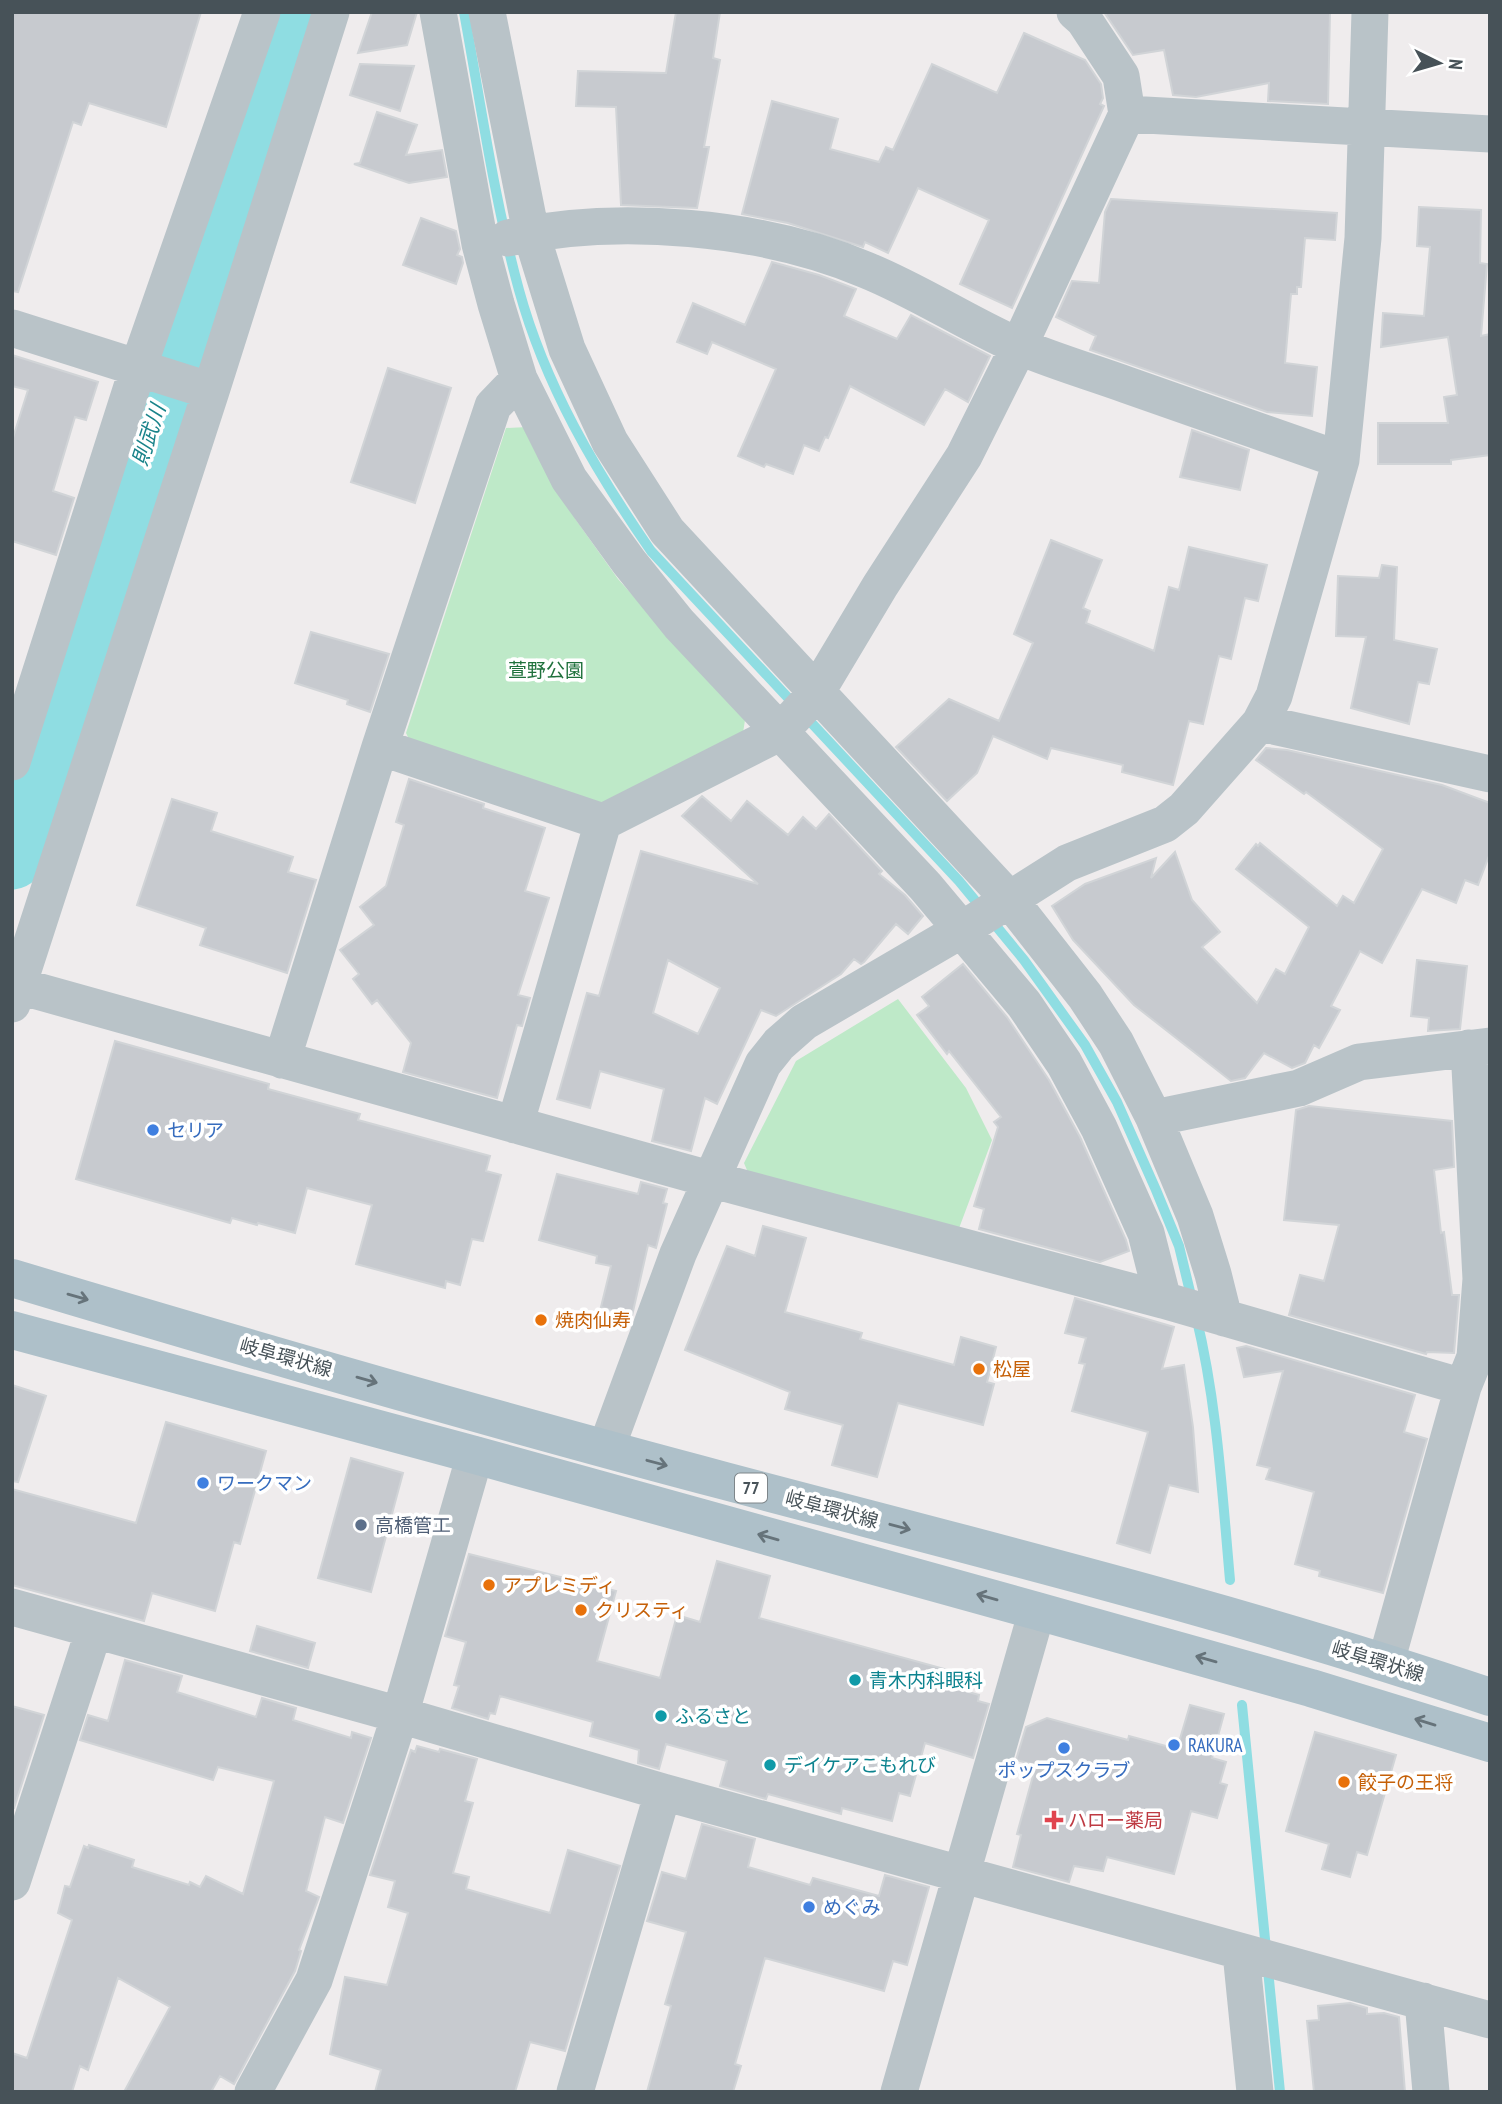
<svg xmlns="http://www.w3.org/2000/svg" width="1502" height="2104" font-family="'PT Sans Narrow','Noto Sans JP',sans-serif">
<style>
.green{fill:#bee9c8}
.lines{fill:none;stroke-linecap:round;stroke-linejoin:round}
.stream{stroke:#8fdde2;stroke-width:10}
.river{stroke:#8fdde2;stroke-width:63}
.building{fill:#c7cacf;stroke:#d1d4d7;stroke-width:2;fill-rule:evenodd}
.minor{stroke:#b9c3c8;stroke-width:37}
.major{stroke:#aec0c9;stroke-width:38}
.oneway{stroke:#66737a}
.shop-dot{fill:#3f7fe0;stroke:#fff;stroke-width:2.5}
.food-dot{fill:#e8710a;stroke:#fff;stroke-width:2.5}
.service-dot{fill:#5c6f8a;stroke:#fff;stroke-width:2.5}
.culture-dot{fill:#0f9aa8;stroke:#fff;stroke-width:2.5}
.health-dot{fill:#e0444e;stroke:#fff;stroke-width:2.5}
.labels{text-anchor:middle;stroke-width:7;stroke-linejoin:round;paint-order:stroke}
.shield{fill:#fff;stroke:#7e868a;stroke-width:2}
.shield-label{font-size:18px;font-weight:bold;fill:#475258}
.park-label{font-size:19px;fill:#1f713c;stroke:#fff}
.shop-label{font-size:19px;fill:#366cbe;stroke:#fff;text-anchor:start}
.food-label{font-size:19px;fill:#c56008;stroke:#fff;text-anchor:start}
.street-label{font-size:19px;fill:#475258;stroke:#fff}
.service-label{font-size:19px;fill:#4e5e75;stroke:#fff;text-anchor:start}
.culture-label{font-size:19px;fill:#0d838f;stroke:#fff;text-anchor:start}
.health-label{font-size:19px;fill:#be3a42;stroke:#fff;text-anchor:start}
.water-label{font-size:21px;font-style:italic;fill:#19838a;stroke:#fff}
</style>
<rect width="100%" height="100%" fill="#efeced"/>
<path class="green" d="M527,427L576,520L618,579L745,720L743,733L599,806L412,745L406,733L506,428Z
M898,999L966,1088L992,1140L958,1231L749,1175L744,1163L796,1061Z"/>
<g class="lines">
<path class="stream" d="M464,12C481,105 494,199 519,290C545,385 595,470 651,551L959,881L1024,960L1085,1045L1117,1102L1156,1190L1179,1246L1192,1300
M1196,1316C1217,1402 1222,1491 1230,1580
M1242,1705L1280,2092"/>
<path class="river" d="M12,858L286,12"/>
</g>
<path class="building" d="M12,12H201L166,127L89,103L81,125L73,122L18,292L12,291Z
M372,12H417L407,45L358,53Z
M676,12H720L713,58L720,60L704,147H709L697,208L621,205L616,107L576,106L578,71L666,73Z
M1104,12H1330L1328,104L1268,101L1269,83L1196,97L1173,95L1164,50L1133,55Z
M1024,33L1085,60L1101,84L1103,98L1100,104L1104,106L1012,308L960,284L989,220L918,188L888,253L865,242L863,247L788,223L742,214L772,101L838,119L830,149L879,162L886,147L893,150L932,64L997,93Z
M360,64L414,66L400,111L350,95Z
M377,112L417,125L406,155L442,150L447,177L409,183L354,164L360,163Z
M1111,199L1337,213L1335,240L1305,238L1301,287H1297V294H1291L1285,363L1317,367L1312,416L1267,412L1090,350L1096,336L1056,317L1072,281L1099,283L1105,212Z
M1419,207L1481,210L1480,263L1487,264L1481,336L1490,334V455L1451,460V464H1378V423H1448L1444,397L1457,395L1448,337L1381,347L1383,313L1424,316L1430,247L1417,246Z
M421,218L456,231L460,249L457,255L462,257L463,263L456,284L403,265Z
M772,262L819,275L856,289L844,316L897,339L911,315L990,356L968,402L945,389L924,425L850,386L828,438L825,437L819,451L804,445L793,474L766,464L764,467L738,456L776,369L712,342L707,354L677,342L693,303L745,325Z
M12,355L98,382L86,420L75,417L53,491L74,498L56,555L12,541V441L28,390L12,386Z
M388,368L451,388L415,503L351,482Z
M1192,430L1249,450L1240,490L1180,477Z
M1051,540L1102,560L1083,608L1090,611L1086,623L1154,651L1169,587L1179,590L1189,547L1267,565L1258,601L1245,598L1231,659L1219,656L1203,724L1189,721L1173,785L1122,772L1123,765L1051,748L1047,759L993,736L977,773L947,801L896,747L949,699L999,721L1033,643L1014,634Z
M1382,565L1397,567L1394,640L1437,649L1429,684L1418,682L1409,724L1351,708L1366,637L1336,636L1338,576L1379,578Z
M311,632L389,654L370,712L347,704L348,700L295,683Z
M1266,748L1287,750L1442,785L1490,803V853L1478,885L1465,880L1456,903L1422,889L1382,963L1360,951L1331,1006L1340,1010L1319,1048L1314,1045L1305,1063L1292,1068L1264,1053L1245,1078L1231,1081L1134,1005L1073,940L1052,906L1085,884L1156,858L1151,878L1175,852L1192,900L1220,932L1202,947L1257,1003L1276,969L1285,974L1309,927L1236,869L1256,844L1258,846L1260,843L1337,906L1343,896L1354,903L1383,849L1306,792L1304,794L1256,760Z
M409,779L484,804L483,808L545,828L525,891L549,898L518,995L530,998L522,1026L517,1025L497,1098L403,1072L411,1043L377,1000L372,1004L353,979L359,974L340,950L374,925L360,907L386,886L404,825L396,822Z
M702,796L731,821L747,801L788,835L803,817L816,829L829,814L882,871L879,874L905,895L923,916L908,934L896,924L864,962L861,964L854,959L841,974L776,1016L761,1010L717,1104L705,1098L691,1151L652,1141L664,1089L600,1071L590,1108L557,1099L587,993L599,996L641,851L758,884L682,816ZM668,960L720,988L698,1034L653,1013Z
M172,799L217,813L211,831L293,857L288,872L316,880L287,973L200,945L206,928L137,905Z
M1417,960L1467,966L1460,1029L1428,1031L1429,1018L1411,1016Z
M963,964L1007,1017L1049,1080L1080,1137L1126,1240L1129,1251L1100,1262L979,1229L984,1209L974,1206L998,1127L994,1122L1001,1117L949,1051L947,1054L917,1015L929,1006L922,997Z
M115,1041L269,1084L268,1089L360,1114L358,1120L490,1156L486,1171L501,1175L483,1241L472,1239L460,1285L446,1281L445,1288L356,1264L372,1205L307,1188L295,1233L258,1223L257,1225L232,1218L230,1223L76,1179Z
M1309,1106L1452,1121L1454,1167L1434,1170L1441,1233L1444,1232L1452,1295H1459L1454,1353L1427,1352L1426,1354L1289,1315L1300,1275L1324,1281L1339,1225L1284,1220L1296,1110Z
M557,1174L638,1194L641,1182L667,1189L663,1203L667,1204L656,1248L648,1245L632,1316L601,1307L611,1266L596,1263L597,1256L539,1240Z
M763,1226L806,1238L785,1312L862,1333L860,1339L954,1365L961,1337L996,1347L987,1382L994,1384L983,1425L898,1403L877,1477L832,1465L843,1425L785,1409L790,1392L685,1350L727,1246L755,1256Z
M1075,1298L1174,1327L1162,1369L1184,1365L1193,1427L1198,1492L1169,1485L1150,1553L1117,1543L1148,1432L1072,1411L1085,1364L1079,1363L1086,1338L1065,1333Z
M1246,1346L1415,1395L1404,1432L1427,1439L1383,1593L1319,1576L1320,1571L1295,1564L1314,1492L1266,1479L1270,1468L1257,1465L1283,1371L1244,1377L1237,1348Z
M12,1385L46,1396L18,1482L12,1481Z
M166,1422L266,1451L240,1544L234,1542L215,1611L152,1593L144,1621L12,1585V1489L136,1523Z
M351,1458L403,1473L371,1592L318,1578Z
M469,1554L616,1591L597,1661L660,1678L677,1615L700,1622L717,1561L770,1576L759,1618L955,1672L951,1687L979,1695L978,1701L989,1704L973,1758L925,1743L910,1796L899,1793L892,1821L842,1808L841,1814L768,1794L766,1799L720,1786L727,1761L666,1744L659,1769L638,1763L639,1750L590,1736L593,1722L500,1696L495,1714L490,1713L488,1719L452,1708L459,1686L454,1685L466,1642L445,1636Z
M257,1626L315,1643L308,1668L250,1651Z
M125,1660L182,1676L177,1692L256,1717L262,1698L296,1708L293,1720L351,1738L352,1732L371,1738L343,1823L325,1817L306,1891L319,1897L299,1950L301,1951L295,1971L234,2084L220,2076L211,2092H124L170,2007L118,1978L88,2070L80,2066L72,2092H12V2053L27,2058L72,1920L58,1913L65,1886L70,1887L84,1846L88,1848L89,1845L134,1860L132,1867L189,1885L190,1882L200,1887L206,1876L243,1894L274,1781L218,1767L213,1780L80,1740L88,1715L108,1721Z
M1190,1705L1224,1714L1212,1758L1226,1762L1220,1783L1227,1785L1217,1818L1191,1811L1174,1874L1107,1857L1103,1871L1074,1866L1069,1882L1013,1867L1021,1835L1017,1834L1036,1765L1016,1760L1026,1727L1047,1718L1128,1740L1129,1736L1177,1749Z
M12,1706L44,1715L14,1808H12Z
M1315,1732L1396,1755L1367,1855L1357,1852L1350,1877L1322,1869L1329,1844L1286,1831Z
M417,1746L439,1752L440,1749L477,1759L465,1801L473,1803L453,1873L469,1877L466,1889L550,1913L568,1850L620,1866L565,2051L530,2042L515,2092H375L381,2070L330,2054L345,1977L387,1985L408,1913L388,1907L395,1881L370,1875L411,1750L415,1752Z
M702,1824L755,1839L748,1867L810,1885L813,1878L879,1896L885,1875L929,1887L907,1965L893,1961L884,1991L765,1958L735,2064L741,2066L733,2092H647L671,2006L665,2004L686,1932L647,1921L662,1872L686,1879Z
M1350,2003L1367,2008V2014L1384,2013L1399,2017L1405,2092H1314L1307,2021L1319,2020L1318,2006Z"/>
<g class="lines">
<path class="minor" d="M438,12L480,244L496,304L519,379L569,479L629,562L679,624L925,886L1024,1004L1064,1063L1099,1128L1146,1233L1163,1300L1463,1387L1386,1662
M487,12L531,233L567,349L610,442L667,531L1009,899L1085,996L1116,1043L1154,1118L1195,1216L1213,1274L1224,1318
M1127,114L1490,134
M508,238C618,214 763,226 866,270C918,291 966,323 1018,346C1053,361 1091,372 1127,385C1199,410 1270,435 1341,460
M12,328L211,391
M1260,723L1490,774
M380,747L603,822L779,733L816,693L880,586L964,456L1019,346L1127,114L1121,76L1084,20L1075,12
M12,762L138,368L262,12
M12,984L713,1180L1163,1300
M12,1004L211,391L331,12
M282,1060L380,747L493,406L519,379
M1154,1118L1299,1088L1359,1062L1490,1046
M515,1125L603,822
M1463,1387L1475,1357L1481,1279L1469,1048
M606,1449L678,1254L763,1064L779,1044L804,1022L963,929L1067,863L1165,824L1184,809L1260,723L1274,696L1341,460L1363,238L1370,12
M12,1607L400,1715L663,1792L1490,2020
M12,1882L94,1630
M1241,1953L1255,2092
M1423,2001L1431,2092
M253,2092L314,1980L400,1715L475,1455
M575,2092L663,1792
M899,2092L1037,1611"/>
<path class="major" d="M12,1278C249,1349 486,1418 725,1481C981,1549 1239,1612 1490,1697
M12,1330L475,1455L1037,1611L1311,1688L1490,1743"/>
</g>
<defs><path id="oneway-shaft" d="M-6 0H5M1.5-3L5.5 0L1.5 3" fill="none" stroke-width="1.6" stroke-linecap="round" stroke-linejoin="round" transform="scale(1.75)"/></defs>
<g class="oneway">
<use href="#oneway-shaft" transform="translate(78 1297) rotate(16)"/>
<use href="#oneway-shaft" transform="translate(367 1380) rotate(16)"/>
<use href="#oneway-shaft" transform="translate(657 1463) rotate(15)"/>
<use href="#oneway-shaft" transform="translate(900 1527) rotate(15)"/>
<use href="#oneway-shaft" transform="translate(768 1537) rotate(-164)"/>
<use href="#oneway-shaft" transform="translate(987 1597) rotate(-164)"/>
<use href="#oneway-shaft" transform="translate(1206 1659) rotate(-164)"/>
<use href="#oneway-shaft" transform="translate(1425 1722) rotate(-163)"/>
</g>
<g class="shop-dot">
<circle cx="153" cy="1130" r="7"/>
<circle cx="203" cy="1483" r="7"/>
<circle cx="1174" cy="1745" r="7"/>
<circle cx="1064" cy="1748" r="7"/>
<circle cx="809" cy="1907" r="7"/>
</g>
<g class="food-dot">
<circle cx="541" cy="1320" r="7"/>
<circle cx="979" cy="1369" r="7"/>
<circle cx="489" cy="1585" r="7"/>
<circle cx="581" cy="1610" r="7"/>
<circle cx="1344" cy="1782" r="7"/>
</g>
<circle class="service-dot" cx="361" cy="1525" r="7"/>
<g class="culture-dot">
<circle cx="855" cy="1680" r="7"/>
<circle cx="661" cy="1716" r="7"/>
<circle cx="770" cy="1765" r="7"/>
</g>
<path class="health-dot" d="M1050.5 1809.5h7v7h7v7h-7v7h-7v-7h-7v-7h7z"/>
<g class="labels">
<rect class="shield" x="735" y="1473.5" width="32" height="29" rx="5"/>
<g class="shield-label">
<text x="751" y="1494">77</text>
</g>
<g class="park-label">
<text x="546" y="677">萱野公園</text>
</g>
<g class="shop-label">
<text x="167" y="1137">セリア</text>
<text x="217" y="1490">ワークマン</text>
<text x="1188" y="1752">RAKURA</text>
<text x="1064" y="1777" text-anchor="middle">ポップスクラブ</text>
<text x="823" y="1914">めぐみ</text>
</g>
<g class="food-label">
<text x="555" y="1327">焼肉仙寿</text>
<text x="993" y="1376">松屋</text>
<text x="503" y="1592">アプレミディ</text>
<text x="595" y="1617">クリスティ</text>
<text x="1358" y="1789">餃子の王将</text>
</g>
<g class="street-label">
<text transform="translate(286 1357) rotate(16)" y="7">岐阜環状線</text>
<text transform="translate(832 1509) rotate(15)" y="7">岐阜環状線</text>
<text transform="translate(1378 1661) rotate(17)" y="7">岐阜環状線</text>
</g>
<g class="service-label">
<text x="375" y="1532">高橋管工</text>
</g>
<g class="culture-label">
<text x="869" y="1687">青木内科眼科</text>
<text x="675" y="1723">ふるさと</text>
<text x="784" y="1772">デイケアこもれび</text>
</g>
<g class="health-label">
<text x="1068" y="1827">ハロー薬局</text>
</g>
<g class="water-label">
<text transform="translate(149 435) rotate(-72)" y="7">則武川</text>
</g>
</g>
<rect width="1502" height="2104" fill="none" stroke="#475258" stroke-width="28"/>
<g transform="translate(1439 63) rotate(95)" stroke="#ffffff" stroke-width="5" paint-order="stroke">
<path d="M0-5L12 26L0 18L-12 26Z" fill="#475258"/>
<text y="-10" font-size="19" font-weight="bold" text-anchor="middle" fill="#475258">N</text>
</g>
</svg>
